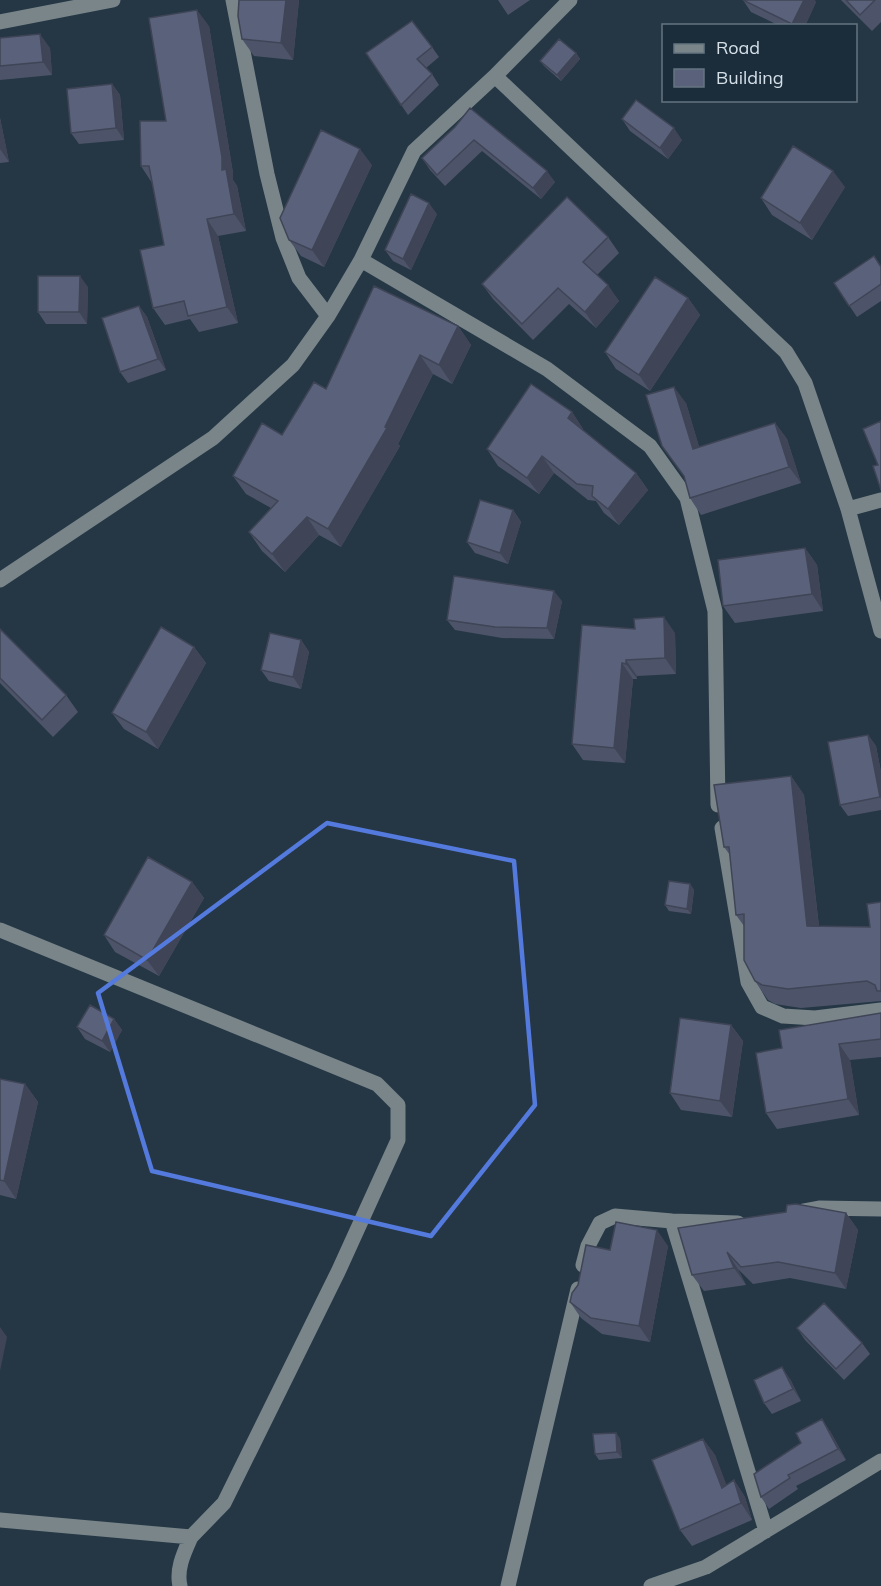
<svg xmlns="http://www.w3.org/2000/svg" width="881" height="1586" font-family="Mulish,sans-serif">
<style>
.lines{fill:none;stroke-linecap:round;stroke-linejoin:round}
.minor{stroke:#798589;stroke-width:15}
.wall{fill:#4d546a}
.shaded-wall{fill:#3f4556}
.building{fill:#5a627b;stroke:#3f4556;stroke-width:1.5}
.marked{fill:none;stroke:#547add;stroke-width:4.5;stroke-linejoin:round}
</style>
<rect width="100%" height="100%" fill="#253745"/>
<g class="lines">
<path class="minor" d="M233,0L267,174L283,238L299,278L328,316
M0,22L113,0
M495,76L786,352L805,383L848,509L881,631
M361,260L547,369L650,446L687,498L715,611L718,805
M848,509L881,500
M0,580L213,438L293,365L328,316L361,260L414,151L495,76L570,0
M722,828L748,982L762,1007L783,1016L815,1018L881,1010
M0,930L377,1084L398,1105V1140L338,1272L224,1503L191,1537L0,1520
M803,1211L819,1208L881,1209
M672,1221L766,1531
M583,1265L588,1246L600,1223L615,1216L672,1221L738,1223
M180,1586C176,1569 184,1553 191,1537
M508,1586L578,1289
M651,1586L706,1567L881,1461"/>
</g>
<path class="wall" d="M299,0L293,60L254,56L242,39Z
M498,0H530L508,15Z
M743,0L816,2L805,26H780L751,12Z
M841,0H881V22L872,31Z
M209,26L233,173V180L237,186L246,231L218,236L238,323L199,332L190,319L165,325L153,308L164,245L152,183L141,166L166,121Z
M0,38L50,48L52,75L0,80Z
M432,47L439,57L426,68L432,74L439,85L408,115L366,53Z
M576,53L580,59L561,81L544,66L540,61Z
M112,84L120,95L124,140L79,144L71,133Z
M0,118L9,162L0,163Z
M622,119L682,140L668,159L630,131Z
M455,127L555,182L541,199L482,151L445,186L430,170L422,158Z
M372,165L324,267L301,256L289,240Z
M845,187L812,240L772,215L761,198Z
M437,214L411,270L393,261L385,250Z
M608,237L619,253L597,275L619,301L596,328L569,304L533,340L493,299L482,284Z
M881,266V301L857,317L834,283Z
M88,287L87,324H46L38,312Z
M688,298L700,315L650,391L616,369L605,352Z
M139,306L147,317L166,370L128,383L120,372Z
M458,326L471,345L452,384L433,374L398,444L400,446L341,547L319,535L285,572L262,551L249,532L271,508L246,494L233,476L282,435L326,389Z
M686,403L699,447L775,423L787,439L801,483L701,515L690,498Z
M572,412L583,429L582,430L636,473L648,490L619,525L604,513L596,501L588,500L554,473L539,494L498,466L487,449Z
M513,510L521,522L508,564L475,553L467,542Z
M805,548L817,565L823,611L735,623L723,606Z
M562,601L554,639L502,638L455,630L447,620Z
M0,629L66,695L78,712L53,737L0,683Z
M635,629L675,633L676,674L637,676V679H633L625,763L583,760L572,744Z
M301,640L309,652L301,689L269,681L261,670Z
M194,647L206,663L158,749L124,729L112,713Z
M868,735L876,746L881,772V810L848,816L840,805Z
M791,776L804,795L819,926L870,927L881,902V1001L801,1008L775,1004L768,1000L755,981L744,926L736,915L730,855L724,847Z
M192,882L204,898L159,976L115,952L104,935Z
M690,884L694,890L691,914L669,911L665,905Z
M881,1013V1057L850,1060L859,1115L777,1129L766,1113L782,1048Z
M114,1019L122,1030L110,1052L85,1039L77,1027Z
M731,1025L743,1041L732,1117L681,1110L670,1093Z
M0,1079L25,1084L38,1102L16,1199L0,1195Z
M846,1213L858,1230L846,1289L790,1278L753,1284L738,1269L746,1285L704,1291L692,1275L678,1228Z
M668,1246L650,1342L602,1334L581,1318L570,1302L578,1285L610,1250Z
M797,1328L862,1343L870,1354L844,1380L805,1340Z
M790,1379L801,1401L772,1414L764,1403Z
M830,1431L846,1460L796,1486L798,1489L769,1509L761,1497Z
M616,1433L620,1439L622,1458L599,1460L595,1454Z
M703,1439L715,1455L726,1485L734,1480L745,1497L752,1520L692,1546L680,1530Z"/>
<path class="shaded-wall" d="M286,0H299L293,60L281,43Z
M804,0H815L816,2L805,26H793L792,24Z
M197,10L209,26L233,173V180L237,186L246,231L234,214L222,170Z
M40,34L50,48L52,75L43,62Z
M576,53L580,59L561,81L557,75Z
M112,84L120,95L124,140L116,128Z
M0,118L9,162L0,149Z
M674,128L682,140L668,159L660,148Z
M360,149L372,165L324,267L312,250Z
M547,171L555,182L541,199L533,188Z
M833,171L845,187L812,240L800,223Z
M429,203L437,214L411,270L403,259Z
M207,219L218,236L238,323L227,307Z
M80,276L88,287L87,324L79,312Z
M608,285L619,301L596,328L585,312Z
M688,298L700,315L650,391L639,375Z
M139,306L147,317L166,370L158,359Z
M458,326L471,345L452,384L439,365Z
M420,355L433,374L398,444L400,446L341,547L328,529L385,427Z
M674,387L686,403L705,466L693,449Z
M572,412L583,429L579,435L568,418Z
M775,423L787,439L801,483L789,467Z
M542,456L554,473L539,494L527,478Z
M636,473L648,490L619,525L608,509Z
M513,510L521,522L508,564L500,553Z
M307,517L319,535L285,572L272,554Z
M805,548L817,565L823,611L812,594Z
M554,591L562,601L554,639L547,628Z
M664,617L675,633L676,674L665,658Z
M301,640L309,652L301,689L293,677Z
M194,647L206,663L158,749L146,732Z
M626,660L637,676V679L626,664Z
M622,663L633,679L625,763L614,748Z
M868,735L876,746L881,772V799L880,797Z
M791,776L804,795L821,945L807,926Z
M192,882L204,898L159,976L147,960Z
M690,884L694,890L691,914L687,909Z
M114,1019L122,1030L110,1052L102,1041Z
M731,1025L743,1041L732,1117L720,1101Z
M839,1044L850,1060L859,1115L848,1099Z
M25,1084L38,1102L16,1199L4,1181Z
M846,1213L858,1230L846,1289L835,1273Z
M657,1230L668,1246L650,1342L639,1326Z
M727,1252L738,1269L746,1285L734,1268Z
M0,1327L7,1337L0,1371Z
M782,1367L790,1379L801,1401L793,1389Z
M822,1419L830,1431L846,1460L838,1449Z
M616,1433L620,1439L622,1458L617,1452Z
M703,1439L715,1455L734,1504L722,1488Z
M734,1480L745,1497L752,1520L741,1503Z"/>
<path class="building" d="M239,0H286L281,43L242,39L238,16Z
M743,0H804L792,24Z
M846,0H875L860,15Z
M197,10L222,157V170L226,169L234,214L207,219L227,307L188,316L184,301L153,308L140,250L164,245L149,166H141L140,121H166L149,18Z
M412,21L432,47L417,59L432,74L401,105L366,53Z
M40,34L43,62L0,66V38Z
M559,39L576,53L557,75L540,61Z
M112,84L116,128L71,133L67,89Z
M636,100L674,128L660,148L622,119Z
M470,108L547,171L533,188L474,140L437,175L422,158L455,127Z
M321,130L360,149L312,250L289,240L280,218Z
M793,146L833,171L800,223L761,198Z
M411,194L429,203L403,259L385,250Z
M567,197L608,237L583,262L608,285L585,312L558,288L522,324L482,284Z
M874,256L881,267V284L849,306L834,283Z
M38,276H80L79,312H38Z
M655,277L688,298L639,375L605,352Z
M374,286L458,326L439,365L420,355L385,427L387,428L328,529L307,517L272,554L249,532L278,501L233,476L262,423L282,435L314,382L326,389Z
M139,306L158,359L120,372L102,318Z
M531,384L572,412L568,418L636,473L608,509L592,496L593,486L577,484L542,456L527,478L487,449Z
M674,387L693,449L775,423L789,467L690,498L684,476L662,446L646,395Z
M881,421V490L873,466L878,465L863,429Z
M480,500L513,510L500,553L467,542Z
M805,548L812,594L723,606L718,560Z
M454,576L554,591L547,628L495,627L447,620Z
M664,617L665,658L626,660V664L622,663L614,748L572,744L582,625L635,629L634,619Z
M161,627L194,647L146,732L112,713Z
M0,629L66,695L42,720L0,678Z
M270,633L301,640L293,677L261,670Z
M868,735L880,797L840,805L828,742Z
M791,776L807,926L870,927L867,904L881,902V991H877L875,985L867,981L788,989L762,985L755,981L744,960V914L736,915L729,847H724L714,785Z
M148,857L192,882L147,960L104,935Z
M669,881L690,884L687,909L665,905Z
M90,1005L114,1019L102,1041L77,1027Z
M881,1013V1039L839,1044L848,1099L766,1113L756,1053L782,1048L779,1030Z
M680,1018L731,1025L720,1101L670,1093Z
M0,1079L25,1084L4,1181L0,1180Z
M796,1204L846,1213L835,1273L778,1262L741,1267L727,1252L734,1268L692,1275L678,1228L786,1212L787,1205Z
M616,1222L657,1230L639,1326L591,1318L570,1302L572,1293L578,1285L586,1245L610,1250Z
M824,1303L862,1343L836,1369L797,1328Z
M782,1367L793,1389L764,1403L754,1380Z
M822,1419L838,1449L788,1475L790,1478L761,1497L754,1474L801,1443L796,1433Z
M616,1433L617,1452L595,1454L593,1434Z
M703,1439L722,1488L734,1480L741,1503L680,1530L652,1460Z"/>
<path class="marked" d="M327,823L514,861L535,1105L431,1236L152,1171L98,993Z"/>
<rect x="662" y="24" width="195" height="78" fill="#1b2d3b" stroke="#657480" stroke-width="1.5"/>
<rect x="674" y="44" width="30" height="9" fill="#798589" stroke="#657480" stroke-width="1.5"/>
<text x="716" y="54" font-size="18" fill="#d4dfe8">Road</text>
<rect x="674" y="69" width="30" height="18" fill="#5a627b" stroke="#657480" stroke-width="1.5"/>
<text x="716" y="84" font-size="18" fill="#d4dfe8">Building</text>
</svg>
